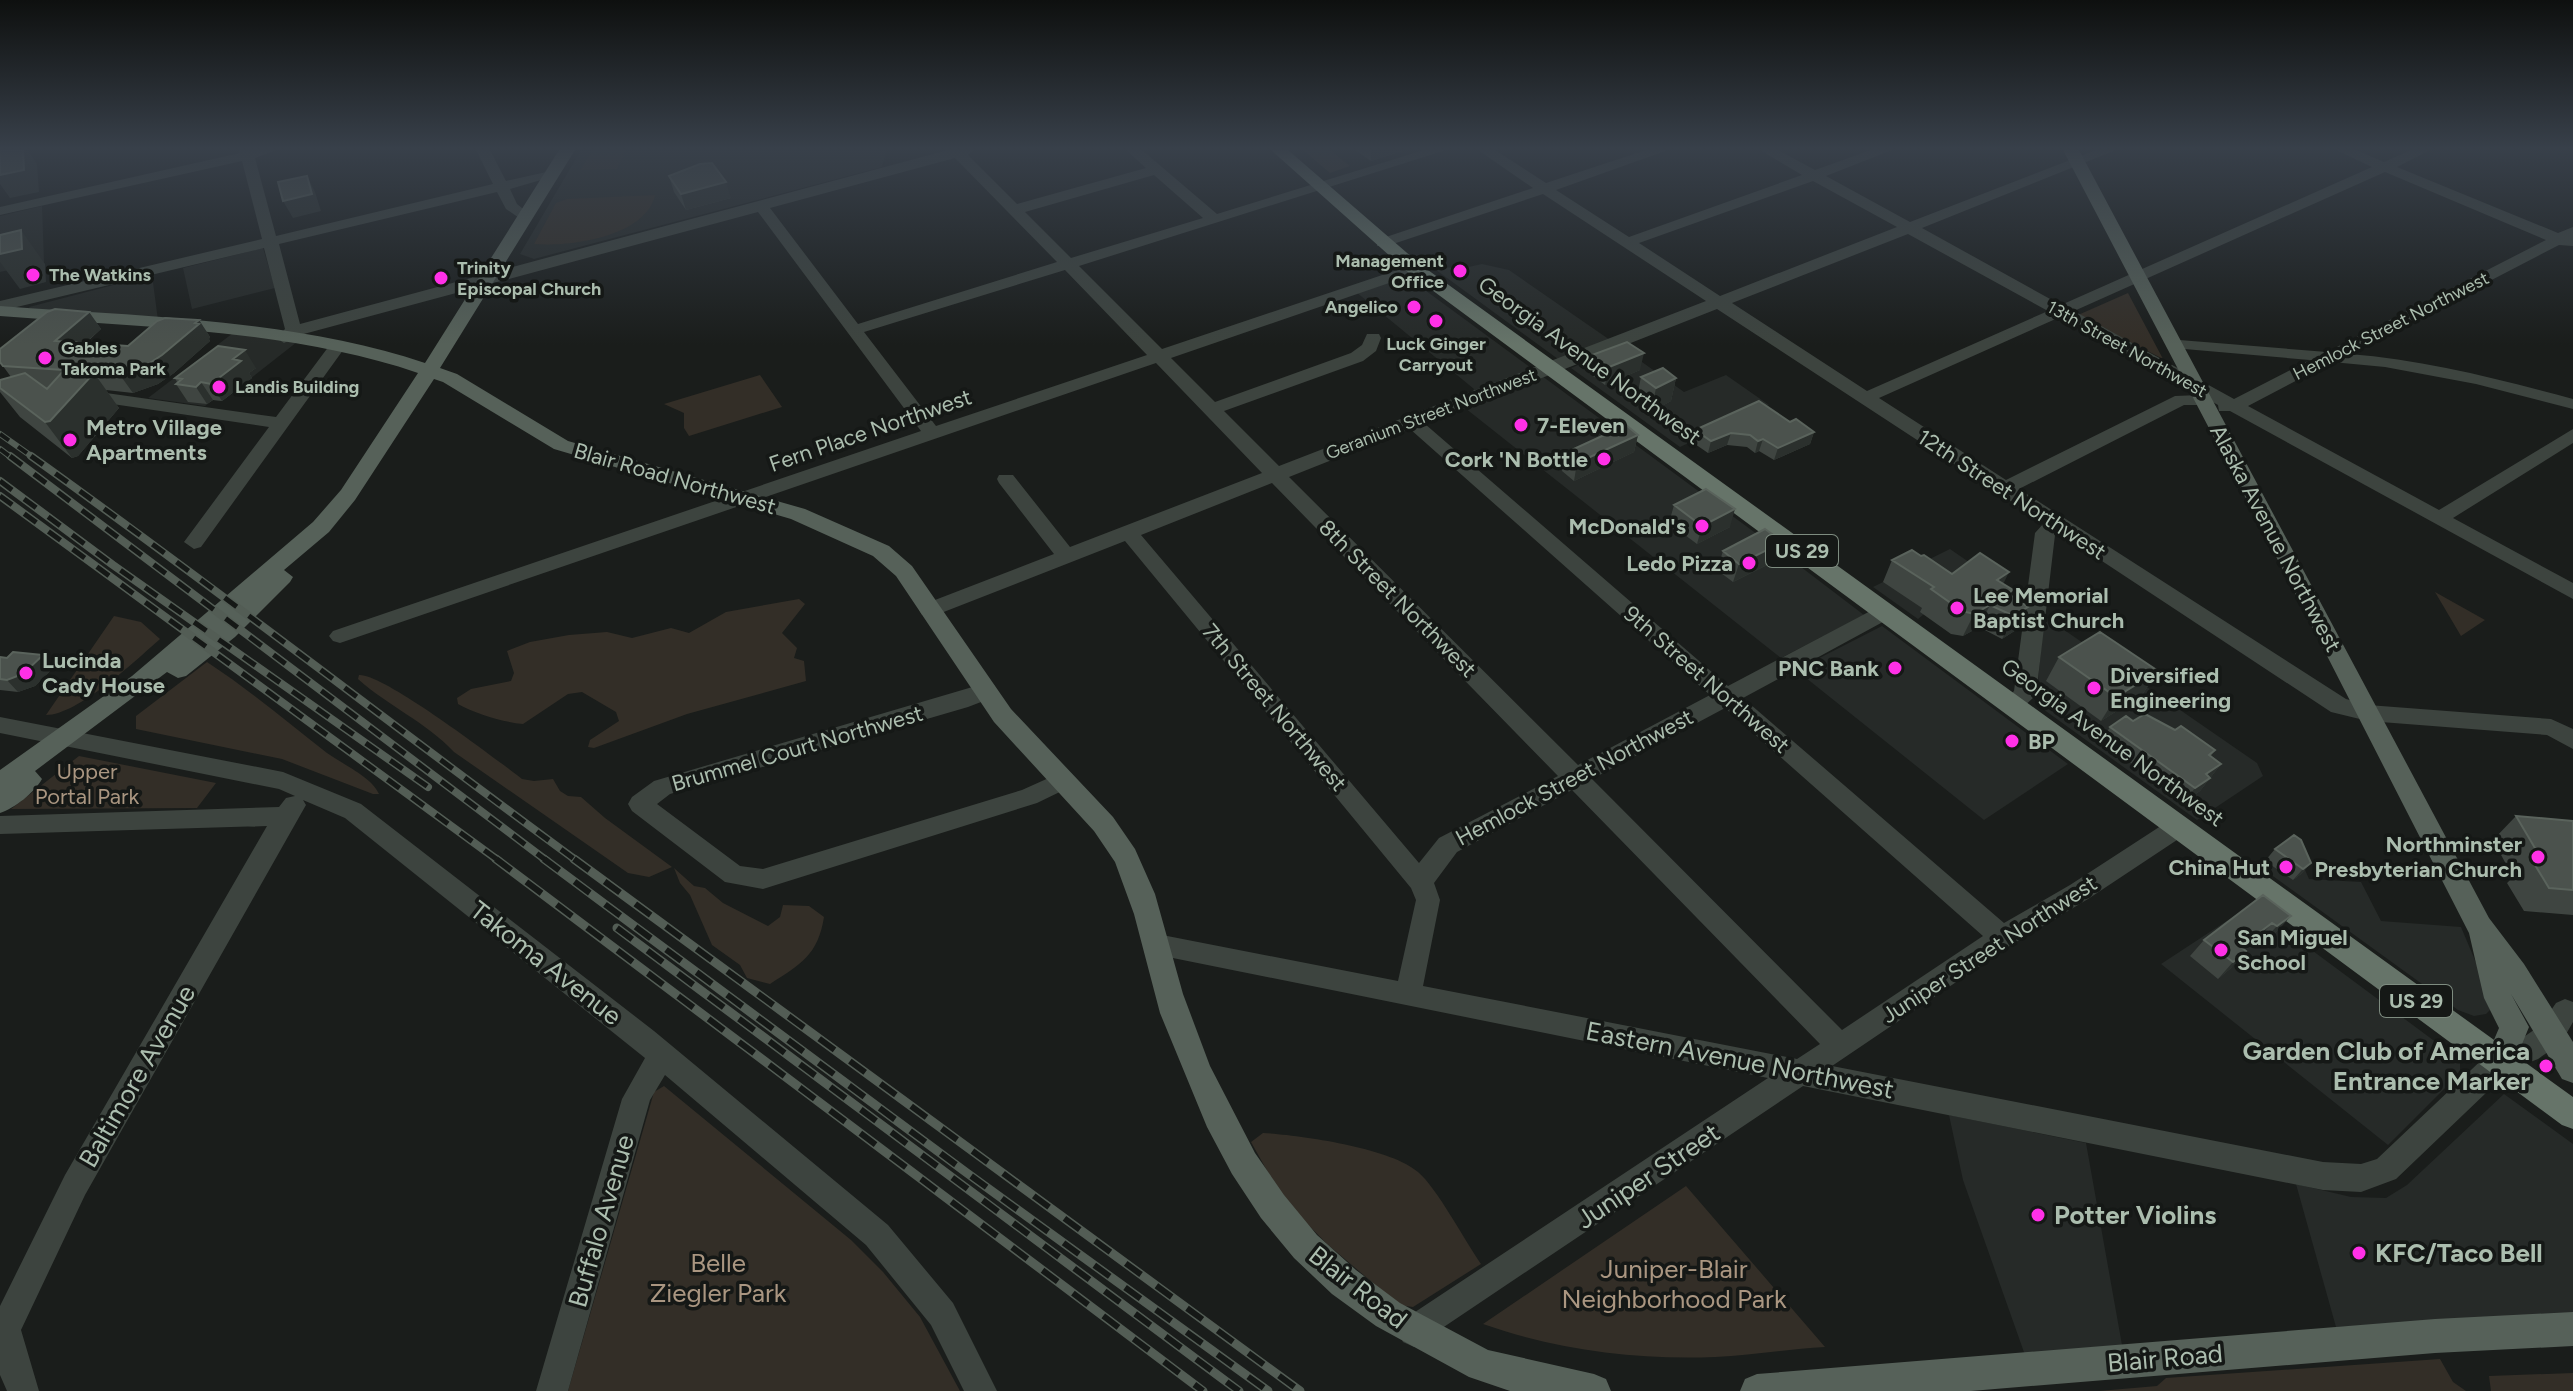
<svg xmlns="http://www.w3.org/2000/svg" width="2573" height="1391" font-family="Figtree,sans-serif">
<style>
.built{fill:#262a28}
.green{fill:#332e27}
.lines{fill:none;stroke-linecap:round;stroke-linejoin:round}
.minor{fill:#3d443f;fill-rule:evenodd}
.major{fill:#566159;fill-rule:evenodd}
.highway{fill:#667469;fill-rule:evenodd}
.rail-far2-casing{stroke:#535d55;stroke-width:6}
.rail-far1-casing{stroke:#535d55;stroke-width:8}
.rail-casing{stroke:#535d55;stroke-width:9}
.rail-far2{stroke:#151816;stroke-width:4;stroke-dasharray:11;stroke-linecap:butt}
.rail-far1{stroke:#151816;stroke-width:5;stroke-dasharray:15;stroke-linecap:butt}
.rail{stroke:#151816;stroke-width:6;stroke-dasharray:19;stroke-linecap:butt}
.wall{fill:#3f4541}
.shaded-wall{fill:#2b302d}
.building{fill:#4b524d;stroke:#5a635c;stroke-width:2}
.poi-dot{fill:#ff30e7;stroke:#151816;stroke-width:3}
.labels{text-anchor:middle;stroke-width:7;stroke-linejoin:round;paint-order:stroke}
.far-poi-label{font-size:18px;font-weight:bold;fill:#abbdae;stroke:#151816;text-anchor:start}
.far-street-label{font-size:18px;fill:#abbdae;stroke:#151816}
.shield{fill:#151816;stroke:#7e8c80;stroke-width:2}
.shield-label{font-size:20px;font-weight:bold;fill:#abbdae}
.street-label{font-size:22px;fill:#abbdae;stroke:#151816}
.poi-label{font-size:22px;font-weight:bold;fill:#abbdae;stroke:#151816;text-anchor:start}
.park-label{font-size:22px;fill:#aa9681;stroke:#151816}
.near-street-label{font-size:26px;fill:#abbdae;stroke:#151816}
.near-poi-label{font-size:26px;font-weight:bold;fill:#abbdae;stroke:#151816;text-anchor:start}
.near-park-label{font-size:26px;fill:#aa9681;stroke:#151816}
</style>
<rect width="100%" height="100%" fill="#1a1d1b"/>
<path class="built" d="M581,150H887L882,167L534,259L520,254Z
M42,206L44,262L0,272V216Z
M263,248L275,288L192,309L183,268Z
M1482,264L1509,270L1610,340L1558,359L1432,267L1464,268Z
M1399,271L1780,551L1864,615L1781,658L1465,408L1474,389L1350,287Z
M152,275L158,320L31,310L29,307Z
M233,333L297,342L222,401L213,400L205,406L148,398Z
M1621,347L1684,392L1726,375L1769,405L1680,447L1571,368Z
M1950,549L1979,569L1918,619L1873,587Z
M2044,616L2257,763L2263,776L2197,820L2036,704Z
M1882,626L2068,764L1984,820L1796,670Z
M2292,840L2309,879L2361,882L2381,921L2461,927L2487,989L2490,1010L2486,1014L2474,1016L2458,1010L2259,866Z
M2251,905L2460,1060V1073L2388,1145L2161,964Z
M2504,1094L2573,1144V1314L2336,1327L2296,1184L2351,1197L2386,1198L2407,1185Z
M1949,1115L2086,1143L2122,1345L2025,1355L1963,1180Z"/>
<path class="green" d="M592,150H626L617,169L581,170Z
M1303,150H1330L1350,166L1330,173Z
M655,195C646,237 569,247 534,244L556,203L567,199Z
M2128,293L2163,359L2078,315Z
M760,375L782,407L689,436L684,428V413L664,404Z
M2435,592L2485,620L2461,636Z
M799,599L805,604L782,633L797,648L794,658L804,661L806,681L687,714L594,748L588,747L590,740L619,721L616,712L582,692L568,694L523,724C503,722 476,714 458,704L457,698L471,689L511,681L514,673L507,651L530,642L569,635L607,632L632,638L671,628L689,633L726,612Z
M114,616L141,622L160,639C135,661 78,715 46,715Z
M207,662C251,691 286,721 327,753C342,764 372,777 379,794H373L282,759L136,729V716Z
M359,675C383,673 496,759 522,779L534,781L553,779L560,791L568,796L581,797L605,818L672,867L649,877L628,873L454,752C426,722 388,706 358,679Z
M79,756L216,783L197,808L11,809Z
M674,868L694,886L705,888L723,903L768,926L780,917L783,905L809,906L824,917C818,955 801,964 770,984L747,978L740,965L712,945L690,895L680,883Z
M664,1086L851,1240L883,1272L920,1317L960,1391H568L654,1092Z
M1263,1133C1300,1135 1391,1148 1418,1172C1437,1188 1465,1241 1481,1264L1413,1307L1399,1305L1327,1244L1283,1199L1251,1142Z
M1686,1186L1825,1347C1788,1349 1752,1355 1715,1357C1636,1360 1557,1350 1483,1324Z
M2440,1359L2453,1382L2466,1391H2099L2157,1386L2166,1378Z
M2573,1373V1391H2491L2489,1376Z"/>
<g class="lines">
<path class="minor" d="M239,150H277L255,158L276,236L493,184L476,150H490L506,181L551,171L558,175L510,189L517,204L533,217L525,222L506,209L497,192L279,244L300,324L948,150H974L968,155L1017,204L1146,168L1126,150H1142L1217,214L1424,150H1446L1079,266L1162,349L1409,266H1421V272L1171,358L1215,402L1351,353L1362,345L1367,334H1379L1381,338L1376,351L1363,361L1224,411L1279,466L1706,301L1543,194L1387,246H1377V240L1533,188L1478,150H1495L1546,183L1646,150H1668L1556,190L1629,237L1802,175L1760,150H1778L1815,170L1871,150H1892L1826,176L1910,222L2096,150H2116L1922,228L2061,305L2372,167L2336,150H2356L2384,162L2411,150H2430L2397,167L2558,233L2573,227V246L2559,245L2349,354C2425,360 2499,379 2573,399V409L2476,384L2385,367L2332,362L2248,406L2439,510L2573,429V443L2453,518L2573,583V599L2230,411H2219L2218,405L2211,401L2203,405H2184L2019,489L2346,699L2368,705L2551,719L2573,729V749L2547,735L2368,721L2331,712L2058,532L2055,535L2036,695L2019,711H2003L2000,705L2014,691L2035,533L2044,523L1717,309L1425,424L1728,686L1878,607H1892L1895,612L1892,617L1743,698L2004,923L2070,885L2170,820L2178,818L2186,820L2190,827L2186,834L2088,899L2011,945L1832,1066L2323,1162L2361,1164L2377,1159L2490,1052L2518,1041L2541,1025L2556,1003L2565,999L2573,1002V1022L2561,1043L2538,1059L2510,1070L2396,1179L2361,1192L2323,1190L1803,1086L1414,1347L1403,1342L1398,1331L1403,1320L1768,1078L1148,953L1144,945L1148,937L1157,934L1398,981L1416,900L1411,888L1125,541L936,615H922L919,610L922,605L1054,554L999,483L997,479L999,475H1013L1070,547L1262,473L1156,363L340,643L333,641L329,636L333,631L921,431L758,212L300,335L284,343L276,338L285,329L264,248L0,311V301L262,239L242,161L0,215V207L240,153ZM955,158L1057,262L858,324L770,208ZM2385,172L2546,240L2327,352L2167,339L2165,343L2173,348L2310,360L2234,399L2074,311ZM1154,175L1203,218L1071,258L1025,212ZM1813,181L1897,227L1720,296L1639,243ZM1908,234L2048,311L1867,391L1732,303ZM1065,270L1147,355L936,426L864,332ZM2060,317L2200,395L2175,396L2006,480L1879,398ZM1410,429L1710,695L1578,765L1289,477ZM1272,483L1558,776L1439,838L1419,863L1141,535ZM1725,708L1983,936L1842,1030L1592,779ZM1572,790L1820,1044L1797,1059L1423,986L1440,900L1434,883L1457,852Z
M338,341L346,346L201,547L194,549L184,542L269,427L85,400L76,395L85,390L276,417L332,342Z
M986,683L994,685L997,691L994,697L968,707L670,794L657,804L740,866L763,869L1022,790L1062,772L1070,775L1074,781L1070,787L1037,803L763,889L725,882L632,811L628,804L632,797L654,781Z
M0,717L283,772L361,804L654,1031L888,1225L953,1303L997,1391H964L931,1325L866,1245L665,1075L650,1100L568,1391H536L622,1099L645,1058L345,818L303,800L306,805L302,812L85,1195L21,1330L39,1391H7L0,1375V1306L65,1175L267,826L0,834V816L279,807L286,798L295,796L279,789L0,733Z"/>
<path class="major" d="M559,150H575L440,368L457,374L568,441L805,509L889,546L912,566L1011,709L1113,817L1135,849L1155,894L1183,994L1210,1066L1255,1153L1284,1195L1317,1235L1356,1270L1400,1303L1488,1350L1594,1374L1606,1379L1611,1391H1510L1469,1377L1376,1326L1332,1294L1294,1258L1261,1218L1232,1174L1207,1127L1160,1013L1134,914L1115,862L1094,831L994,722L896,576L873,556L791,519L554,449L443,382L434,379L355,500L329,532L284,570L293,577L290,582L235,637L186,676L178,678L167,672L35,771L42,779C34,793 15,808 0,813V770L132,676L313,522L341,490L418,373C289,329 135,327 0,316V306C136,316 296,319 425,363Z
M2063,150H2079L2489,918L2524,964L2573,1042V1083L2562,1079L2511,994L2529,1027L2511,1071L2500,1075L2489,1071L2485,1061L2499,1028L2484,998L2469,933L2262,529Z
M2573,1312V1346L2435,1353L1971,1391H1740L1745,1379L1757,1374L2435,1319Z"/>
<path class="highway" d="M1271,150H1288L1421,265L2573,1097V1129L2562,1125L1409,273Z"/>
<defs>
<path id="rail-far2" d="M0,434L34,458
M0,449L12,458"/>
<path id="rail-far1" d="M10,456L547,861
M31,456C216,588 394,727 577,861
M0,481L113,565L428,787
M0,496L499,861"/>
<path id="rail" d="M496,859L1203,1391
M544,859L967,1173L1268,1391
M574,859L1300,1391
M617,928L1239,1391"/>
</defs>
<use href="#rail-far2" class="rail-far2-casing"/>
<use href="#rail-far1" class="rail-far1-casing"/>
<use href="#rail" class="rail-casing"/>
<use href="#rail-far2" class="rail-far2"/>
<use href="#rail-far1" class="rail-far1"/>
<use href="#rail" class="rail"/>
</g>
<path class="wall" d="M1355,150H1406L1371,161Z
M669,176L731,198L686,210L674,192Z
M89,312L101,329L86,343L128,346L199,320L210,337L209,339L210,341L174,373L158,384L133,393L106,390L119,408L78,456L72,458L20,417L0,392V380L11,377L0,362Z
M1592,355L1640,370L1605,385L1589,373Z
M256,368L249,373L252,378L222,401L213,400L207,404L188,402L176,384L177,382L175,378Z
M1641,377L1676,378L1671,401L1651,412L1636,401Z
M1790,422L1814,432L1810,444L1774,460L1759,451L1755,453L1747,447L1727,445L1708,453L1692,442L1695,430Z
M1638,435L1634,452L1574,481L1562,471L1565,453Z
M1674,505L1730,527L1697,544L1669,523Z
M1783,542L1777,560L1733,582L1717,570L1723,551Z
M1921,556L1952,574L2003,584L2013,590L2010,595L2028,607L2016,630L2002,639L1979,627L1963,636L1951,634L1920,612L1922,608L1883,582L1892,560Z
M0,657L54,667L35,686L18,692L0,690Z
M2059,657L2158,671L2142,695L2101,721L2046,681Z
M2133,721L2215,750L2211,756L2221,764L2200,791L2184,802L2101,741L2110,727Z
M2516,816L2573,821V915L2524,911L2507,883L2513,877L2493,840Z
M2275,849L2311,863L2301,874L2293,880L2265,861Z
M2291,916L2275,933L2261,943L2257,940L2244,950L2231,968L2218,979L2190,956L2204,940Z"/>
<path class="shaded-wall" d="M23,150H28L37,164L39,192L10,198L0,184V175Z
M1371,150H1406L1371,161Z
M307,176L315,192L321,211L293,218L283,201Z
M726,182L731,198L686,210L681,194Z
M21,230L45,264L46,282L20,289L0,262V254Z
M89,312L101,329L68,358L55,341Z
M199,320L210,337L209,339L210,341L174,373L158,384L133,393L120,375Z
M245,350L256,368L249,373L252,378L222,401L211,384L233,359Z
M1644,353L1640,370L1605,385L1609,367Z
M94,373L119,408L78,456L72,458L45,422Z
M1676,378L1671,401L1651,412L1656,388Z
M201,382L213,400L207,404L196,387Z
M1814,432L1810,444L1774,460L1778,448Z
M1731,433L1727,445L1708,453L1711,441Z
M1638,435L1634,452L1574,481L1577,463Z
M1763,439L1759,451L1755,453L1758,441Z
M1735,509L1730,527L1697,544L1702,526Z
M1783,542L1777,560L1733,582L1739,564Z
M2009,572L1998,595L1997,580Z
M1990,605L1979,627L1963,636L1974,614Z
M2028,607L2016,630L2002,639L2014,616Z
M43,655L54,667L35,686L18,692L7,680Z
M2158,671L2142,695L2101,721L2116,697Z
M2221,764L2200,791L2184,802L2206,774Z
M2311,863L2301,874L2293,880L2303,869Z
M2291,916L2275,933L2261,943L2277,926Z
M2272,923L2257,940L2231,960L2241,947Z
M2246,951L2231,968L2218,979L2233,962Z"/>
<path class="building" d="M0,150H23L24,170L0,175Z
M712,163L726,182L681,194L669,176L700,164Z
M307,176L312,194L283,201L278,182Z
M21,230L22,249L0,254V235Z
M55,309L89,312L55,341L128,346L157,321L165,318L199,320L195,323L199,324L162,355L145,366L120,375L65,369L64,370L3,366L0,362V349L47,312Z
M1627,342L1644,353L1609,367L1592,355Z
M218,346L245,350L233,359L241,361L211,384L201,382L196,387L176,384L182,379L175,378Z
M1663,368L1676,378L1656,388L1641,377Z
M65,369L94,373L50,421L45,422L0,388V380L25,373L47,389Z
M1759,401L1790,422L1796,419L1814,432L1778,448L1763,439L1758,441L1750,435L1731,433L1711,441L1695,430Z
M1626,425L1638,435L1577,463L1565,453Z
M1706,489L1735,509L1702,526L1674,505Z
M1765,529L1783,542L1739,564L1723,551Z
M1912,550L1921,556L1924,555L1952,574L1980,553L2009,572L1997,580L2013,590L2007,593L2028,607L2014,616L1990,605L1974,614L1962,611L1931,589L1934,587L1892,560Z
M2100,632L2158,671L2116,697L2059,657Z
M13,652L43,655L23,674L7,680L0,679V657L7,658Z
M2145,714L2175,730L2181,726L2215,750L2209,755L2221,764L2206,774L2210,778L2195,788L2110,727L2126,716L2133,721Z
M2516,816L2573,821V890L2549,888L2532,860H2542Z
M2294,835L2301,840L2311,863L2303,869L2275,849Z
M2263,895L2291,916L2277,926L2272,923L2241,947L2246,951L2233,962L2204,940Z"/>
<linearGradient id="sky" x2="0" y2="1"><stop stop-color="#0e100f"/><stop offset="0.43" stop-color="#38404a"/><stop offset="1" stop-color="#38404a" stop-opacity="0"/></linearGradient>
<rect width="2573" height="345" fill="url(#sky)"/>
<g class="poi-dot">
<circle cx="1460" cy="271" r="8"/>
<circle cx="33" cy="275" r="8"/>
<circle cx="441" cy="278" r="8"/>
<circle cx="1414" cy="307" r="8"/>
<circle cx="1436" cy="321" r="8"/>
<circle cx="45" cy="358" r="8"/>
<circle cx="219" cy="387" r="8"/>
<circle cx="1521" cy="425" r="8"/>
<circle cx="70" cy="440" r="8"/>
<circle cx="1604" cy="459" r="8"/>
<circle cx="1702" cy="526" r="8"/>
<circle cx="1749" cy="563" r="8"/>
<circle cx="1957" cy="608" r="8"/>
<circle cx="1895" cy="668" r="8"/>
<circle cx="26" cy="673" r="8"/>
<circle cx="2094" cy="688" r="8"/>
<circle cx="2012" cy="741" r="8"/>
<circle cx="2538" cy="857" r="8"/>
<circle cx="2286" cy="867" r="8"/>
<circle cx="2221" cy="950" r="8"/>
<circle cx="2546" cy="1066" r="8"/>
<circle cx="2038" cy="1215" r="8"/>
<circle cx="2359" cy="1253" r="8"/>
</g>
<g class="labels">
<g class="far-poi-label">
<text x="1444" y="267" text-anchor="end">Management<tspan x="1444" dy="21">Office</tspan></text>
<text x="457" y="274">Trinity<tspan x="457" dy="21">Episcopal Church</tspan></text>
<text x="49" y="281">The Watkins</text>
<text x="1398" y="313" text-anchor="end">Angelico</text>
<text x="1436" y="350" text-anchor="middle">Luck Ginger<tspan x="1436" dy="21">Carryout</tspan></text>
<text x="61" y="354">Gables<tspan x="61" dy="21">Takoma Park</tspan></text>
<text x="235" y="393">Landis Building</text>
</g>
<g class="far-street-label">
<text transform="translate(2391 326) rotate(-27)" y="6">Hemlock Street Northwest</text>
<text transform="translate(2127 349) rotate(29)" y="6">13th Street Northwest</text>
<text transform="translate(1431 414) rotate(-21)" y="6">Geranium Street Northwest</text>
</g>
<g class="shield">
<rect x="1766" y="535" width="72" height="32" rx="6"/>
<rect x="2380" y="985" width="72" height="32" rx="6"/>
</g>
<g class="shield-label">
<text x="1802" y="558">US 29</text>
<text x="2416" y="1008">US 29</text>
</g>
<g class="street-label">
<text transform="translate(1590 360) rotate(36)" y="8">Georgia Avenue Northwest</text>
<text transform="translate(870 430) rotate(-19)" y="8">Fern Place Northwest</text>
<text transform="translate(675 478) rotate(16)" y="8">Blair Road Northwest</text>
<text transform="translate(2012 494) rotate(33)" y="8">12th Street Northwest</text>
<text transform="translate(2276 538) rotate(62)" y="8">Alaska Avenue Northwest</text>
<text transform="translate(1398 598) rotate(45)" y="8">8th Street Northwest</text>
<text transform="translate(1707 679) rotate(41)" y="8">9th Street Northwest</text>
<text transform="translate(1275 707) rotate(50)" y="8">7th Street Northwest</text>
<text transform="translate(2113 742) rotate(36)" y="8">Georgia Avenue Northwest</text>
<text transform="translate(797 748) rotate(-16)" y="8">Brummel Court Northwest</text>
<text transform="translate(1574 777) rotate(-28)" y="8">Hemlock Street Northwest</text>
<text transform="translate(1989 949) rotate(-33)" y="8">Juniper Street Northwest</text>
</g>
<g class="poi-label">
<text x="1537" y="433">7-Eleven</text>
<text x="86" y="435">Metro Village<tspan x="86" dy="25">Apartments</tspan></text>
<text x="1588" y="467" text-anchor="end">Cork 'N Bottle</text>
<text x="1686" y="534" text-anchor="end">McDonald's</text>
<text x="1733" y="571" text-anchor="end">Ledo Pizza</text>
<text x="1973" y="603">Lee Memorial<tspan x="1973" dy="25">Baptist Church</tspan></text>
<text x="42" y="668">Lucinda<tspan x="42" dy="25">Cady House</tspan></text>
<text x="1879" y="676" text-anchor="end">PNC Bank</text>
<text x="2110" y="683">Diversified<tspan x="2110" dy="25">Engineering</tspan></text>
<text x="2028" y="749">BP</text>
<text x="2522" y="852" text-anchor="end">Northminster<tspan x="2522" dy="25">Presbyterian Church</tspan></text>
<text x="2270" y="875" text-anchor="end">China Hut</text>
<text x="2237" y="945">San Miguel<tspan x="2237" dy="25">School</tspan></text>
</g>
<g class="park-label">
<text x="87" y="779">Upper<tspan x="87" dy="25">Portal Park</tspan></text>
</g>
<g class="near-street-label">
<text transform="translate(546 963) rotate(38)" y="9">Takoma Avenue</text>
<text transform="translate(1740 1060) rotate(11)" y="9">Eastern Avenue Northwest</text>
<text transform="translate(137 1076) rotate(-60)" y="9">Baltimore Avenue</text>
<text transform="translate(1648 1176) rotate(-34)" y="9">Juniper Street</text>
<text transform="translate(601 1221) rotate(-74)" y="9">Buffalo Avenue</text>
<text transform="translate(1358 1287) rotate(38)" y="9">Blair Road</text>
<text transform="translate(2165 1358) rotate(-5)" y="9">Blair Road</text>
</g>
<g class="near-poi-label">
<text x="2530" y="1060" text-anchor="end">Garden Club of America<tspan x="2530" dy="30">Entrance Marker</tspan></text>
<text x="2054" y="1224">Potter Violins</text>
<text x="2375" y="1262">KFC/Taco Bell</text>
</g>
<g class="near-park-label">
<text x="718" y="1272">Belle<tspan x="718" dy="30">Ziegler Park</tspan></text>
<text x="1674" y="1278">Juniper-Blair<tspan x="1674" dy="30">Neighborhood Park</tspan></text>
</g>
</g>
</svg>
